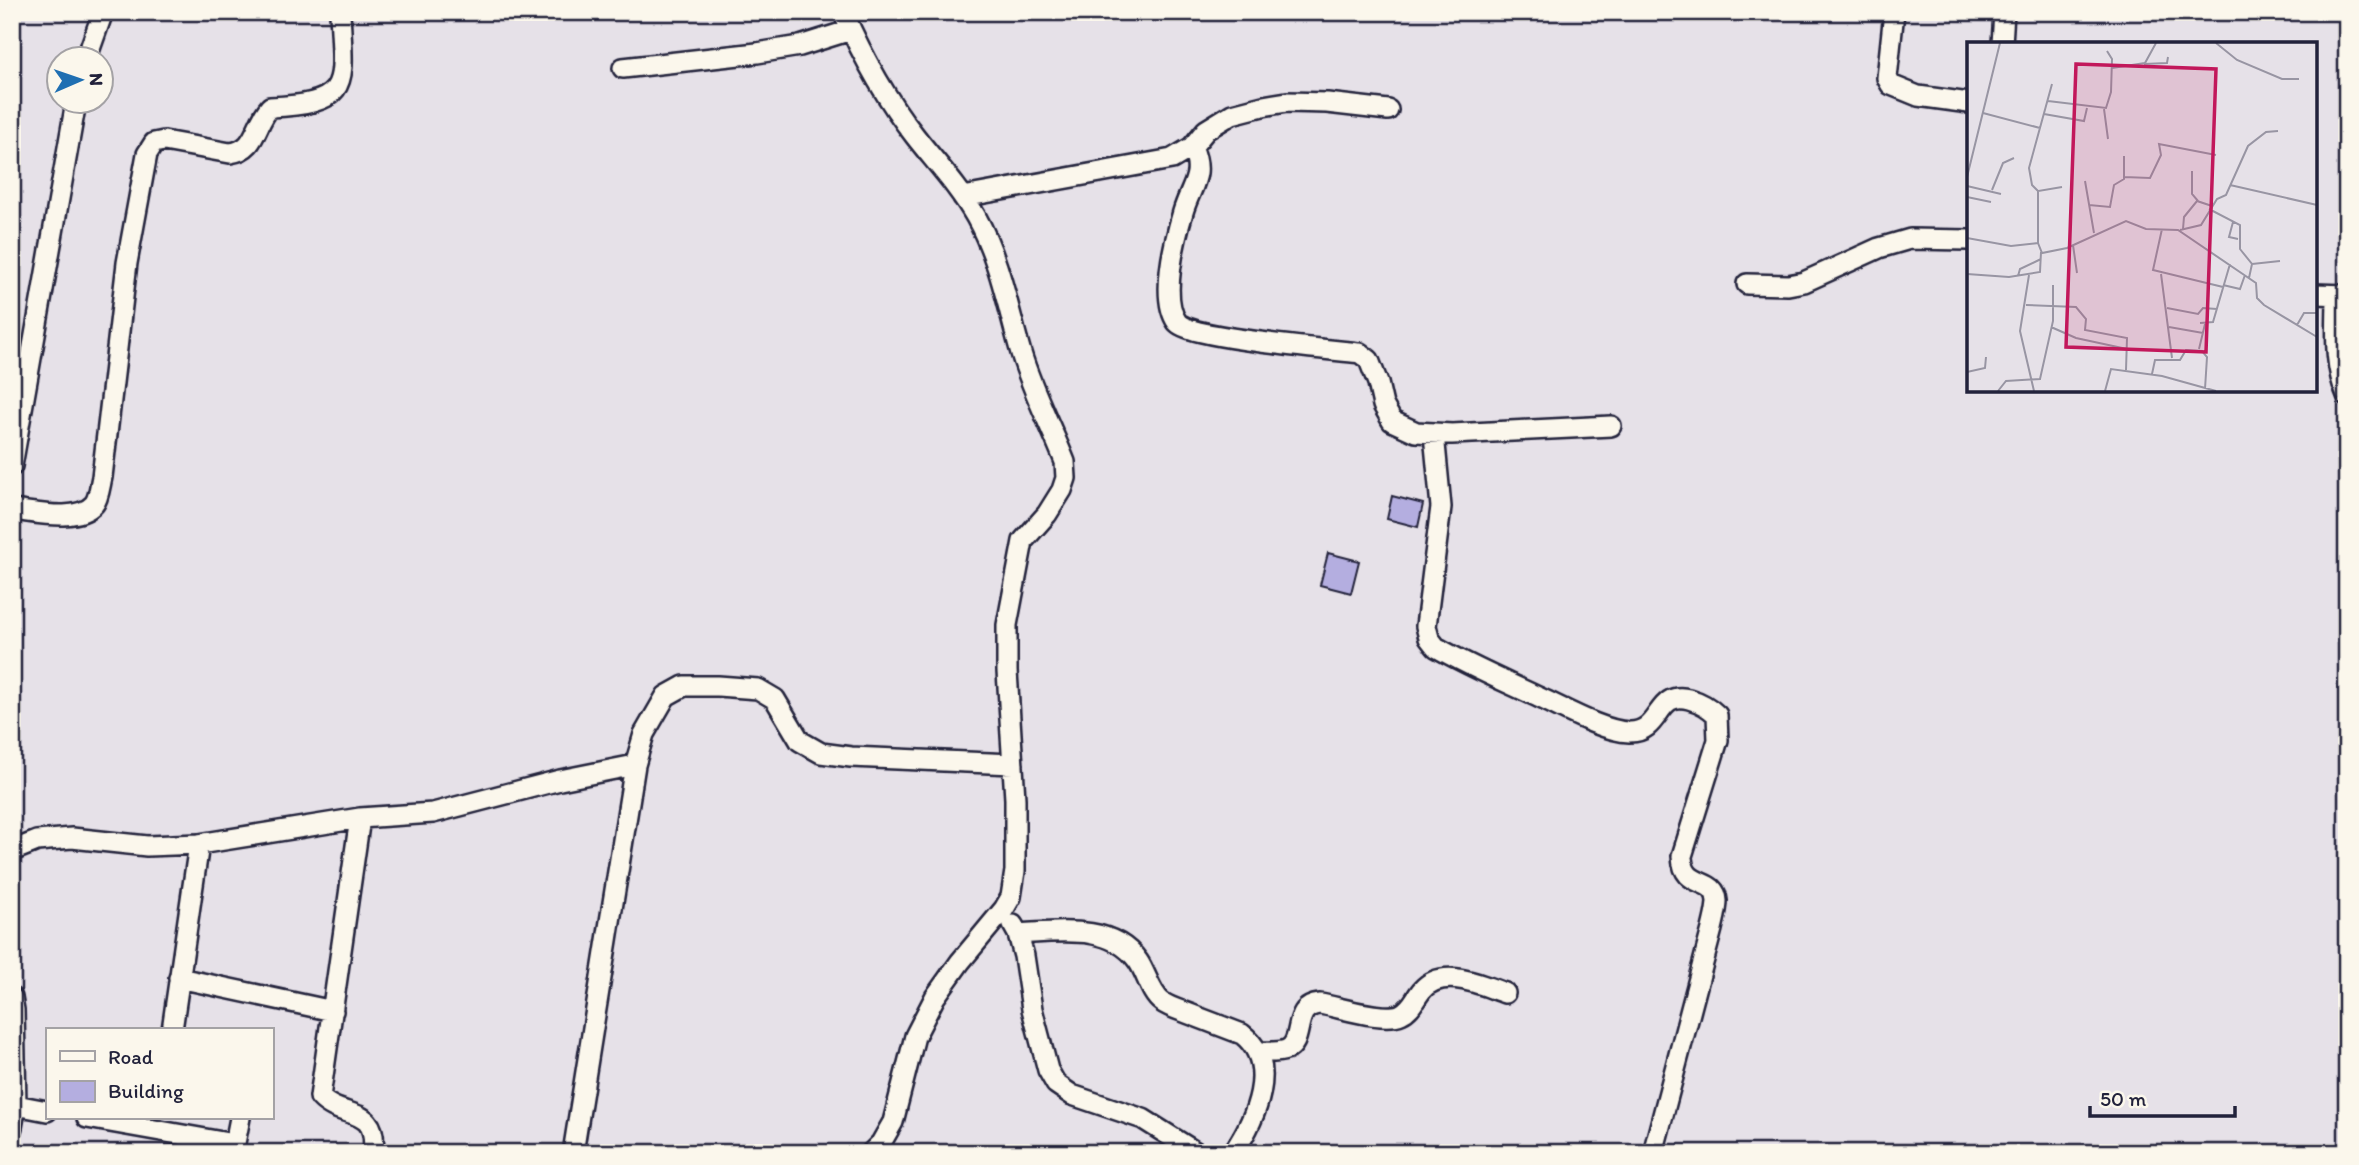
<svg xmlns="http://www.w3.org/2000/svg" width="2359" height="1165" font-family="Itim,sans-serif">
<style>
.building{fill:#b4aee0;stroke:#22223b;stroke-width:2}
.lines{fill:none;stroke-linecap:round;stroke-linejoin:round}
.minor-casing{stroke:#22223b;stroke-width:24}
.minor{stroke:#fbf7ec;stroke-width:19}
.inset-road{fill:none;stroke:#9895a3;stroke-width:2}
.view{fill:#c2185b;fill-opacity:0.15;stroke:#c2185b;stroke-width:3.5}
.inset-edge{fill:none;stroke:#22223b;stroke-width:3.5}
</style>
<rect width="100%" height="100%" fill="#e6e1e8"/>
<filter id="ink" filterUnits="userSpaceOnUse"><feTurbulence type="fractalNoise" baseFrequency=".0143" numOctaves="2"/><feDisplacementMap in="SourceGraphic" scale="14" xChannelSelector="R" yChannelSelector="G"/><feConvolveMatrix kernelMatrix="1 2 1 2 8 2 1 2 1" color-interpolation-filters="sRGB"/></filter>
<g filter="url(#ink)">
<path class="building" d="M1392,496L1423,504L1418,527L1387,519Z
M1328,553L1359,561L1351,593L1320,585Z"/>
<g class="lines">
<defs>
<path id="minor" d="M843,12C862,55 886,99 915,136C936,163 959,187 976,217C999,258 1008,308 1021,353C1032,390 1051,426 1065,462L1066,478L1062,490L1047,514L1023,541L1007,625V671L1015,799V871L1011,897L1004,909L960,962L935,997L915,1036L893,1122L881,1143L871,1153
M1894,12L1887,78L1891,85L1918,96L1969,103
M2002,44L2004,12
M86,60L103,12
M623,68L757,53L800,46L851,30
M1192,147C1205,176 1191,185 1183,212C1175,239 1160,298 1177,322C1189,338 1333,350 1360,353L1369,360L1378,383L1383,405L1392,421L1416,432L1452,434L1611,426
M963,197L1172,159L1192,147L1206,130L1232,114L1263,106L1287,102L1327,103L1388,110
M1747,284L1788,285L1804,282L1879,248L1910,239L1969,240
M2315,294L2347,295
M2337,295C2337,328 2333,364 2347,395
M1434,434L1441,507L1426,626L1429,638L1436,647C1469,666 1504,681 1538,697C1563,708 1602,731 1629,732C1662,733 1655,690 1689,699C1700,702 1709,707 1717,715L1718,740L1682,856C1683,891 1715,875 1717,901C1717,910 1714,920 1712,929L1653,1153
M12,466L76,102
M12,510C34,512 78,523 94,504C99,498 100,485 102,477L127,263L147,154L154,143L164,141L230,153C257,150 254,125 270,107C354,104 343,83 340,12
M360,818L320,1097C342,1121 379,1103 373,1153
M12,851L37,841L72,838L147,846L199,844L360,818L433,813L560,780L635,765
M1013,925L1018,934L1024,956L1032,1009L1048,1070L1056,1084L1072,1095L1143,1119L1197,1153
M1018,934C1058,932 1112,923 1138,961C1147,974 1150,993 1162,1002C1169,1007 1179,1010 1187,1013C1205,1020 1224,1027 1242,1034C1281,1064 1255,1120 1233,1153
M179,978L333,1011
M12,998L14,1010L16,1105L12,1127
M172,1030L199,844
M1258,1052C1266,1052 1279,1053 1286,1050C1306,1042 1290,1006 1320,1004C1339,1007 1384,1022 1401,1014C1412,1009 1415,998 1422,990C1443,966 1481,985 1505,993
M16,1105L47,1111
M87,1118L234,1144
M233,1153L240,1118
M573,1153L635,765L644,734L666,696L684,686H718L758,689L775,699L800,741L821,753L851,757L1013,764"/>
</defs>
<use href="#minor" class="minor-casing"/>
<use href="#minor" class="minor"/>
</g>
</g>
<g transform="translate(1967 42)">
<rect width="350" height="350" fill="#e6e1e8"/>
<path class="inset-road" d="M249,1L270,18L315,37H332M177,22L200,21L201,15M145,26L178,21L189,1M81,59L139,66L144,50L145,17L140,9M137,67L141,97M16,71L73,86M77,72L117,79L120,66M225,129V152L231,159M0,135L33,1M157,135L183,136L194,113L192,102L249,113M118,139L127,191M263,143L350,163M0,144L34,152M25,148L36,121L47,116M71,149L65,143L62,126L85,42M0,155L24,160M122,163L143,165L147,143L157,137V114M242,167L273,183V207L285,222L282,236M266,180L262,195L271,197M195,187L186,228L256,245M216,187L217,175L230,159L245,164M213,188L234,183L250,157L259,153L281,104L299,90L311,89M0,196L44,204L71,201V149L95,145M71,201L75,211L100,206L159,179L179,187L211,188L289,241L290,256L297,263L350,295M106,203L110,231M285,222L313,219M0,232L42,235L73,230L74,210M194,232L205,316M62,233L53,289L67,349M51,234L53,227L74,217M256,243L273,247L278,233M59,263L109,265L119,277L118,288L160,296L159,328M200,266L231,272L236,266L250,267M233,281L246,280L263,222M330,283L337,271H350M84,285L109,296L160,307M202,285L236,291M232,307L238,282M0,330L18,326L19,315M185,332L188,318H213L219,308L235,309L240,315L238,347M31,349L39,339L73,337L86,279V243M138,349L144,327L195,334L249,349"/>
<path class="view" d="M109,22L249,27L239,310L99,305Z"/>
<rect width="350" height="350" class="inset-edge"/>
</g>
<rect width="2359" height="1165" fill="none" stroke="#fbf7ec" stroke-width="42"/>
<rect x="21" y="21" width="2317" height="1123" fill="none" stroke="#22223b" stroke-width="2.5" filter="url(#ink)"/>
<rect x="46" y="1028" width="228" height="91" fill="#fbf7ec" stroke="#a4a2a5" stroke-width="2"/>
<rect x="60" y="1051" width="35" height="10" fill="#fbf7ec" stroke="#a4a2a5" stroke-width="2"/>
<text x="108" y="1064" font-size="21" fill="#22223b">Road</text>
<rect x="60" y="1081" width="35" height="21" fill="#b4aee0" stroke="#a4a2a5" stroke-width="2"/>
<text x="108" y="1098" font-size="21" fill="#22223b">Building</text>
<g transform="translate(80 80) rotate(88)"><circle r="33" fill="#fbf7ec" stroke="#a4a2a5" stroke-width="2"/>
<path d="M0-5L12 26L0 18L-12 26Z" fill="#1f6fb2"/>
<text y="-10" font-size="19" font-weight="bold" text-anchor="middle" fill="#22223b">N</text>
</g>
<path d="M2090 1106v10h145v-10" fill="none" stroke="#22223b" stroke-width="3.5"/>
<text x="2100" y="1106" font-size="21" fill="#22223b" stroke="#fbf7ec" stroke-width="5" paint-order="stroke">50 m</text>
</svg>
